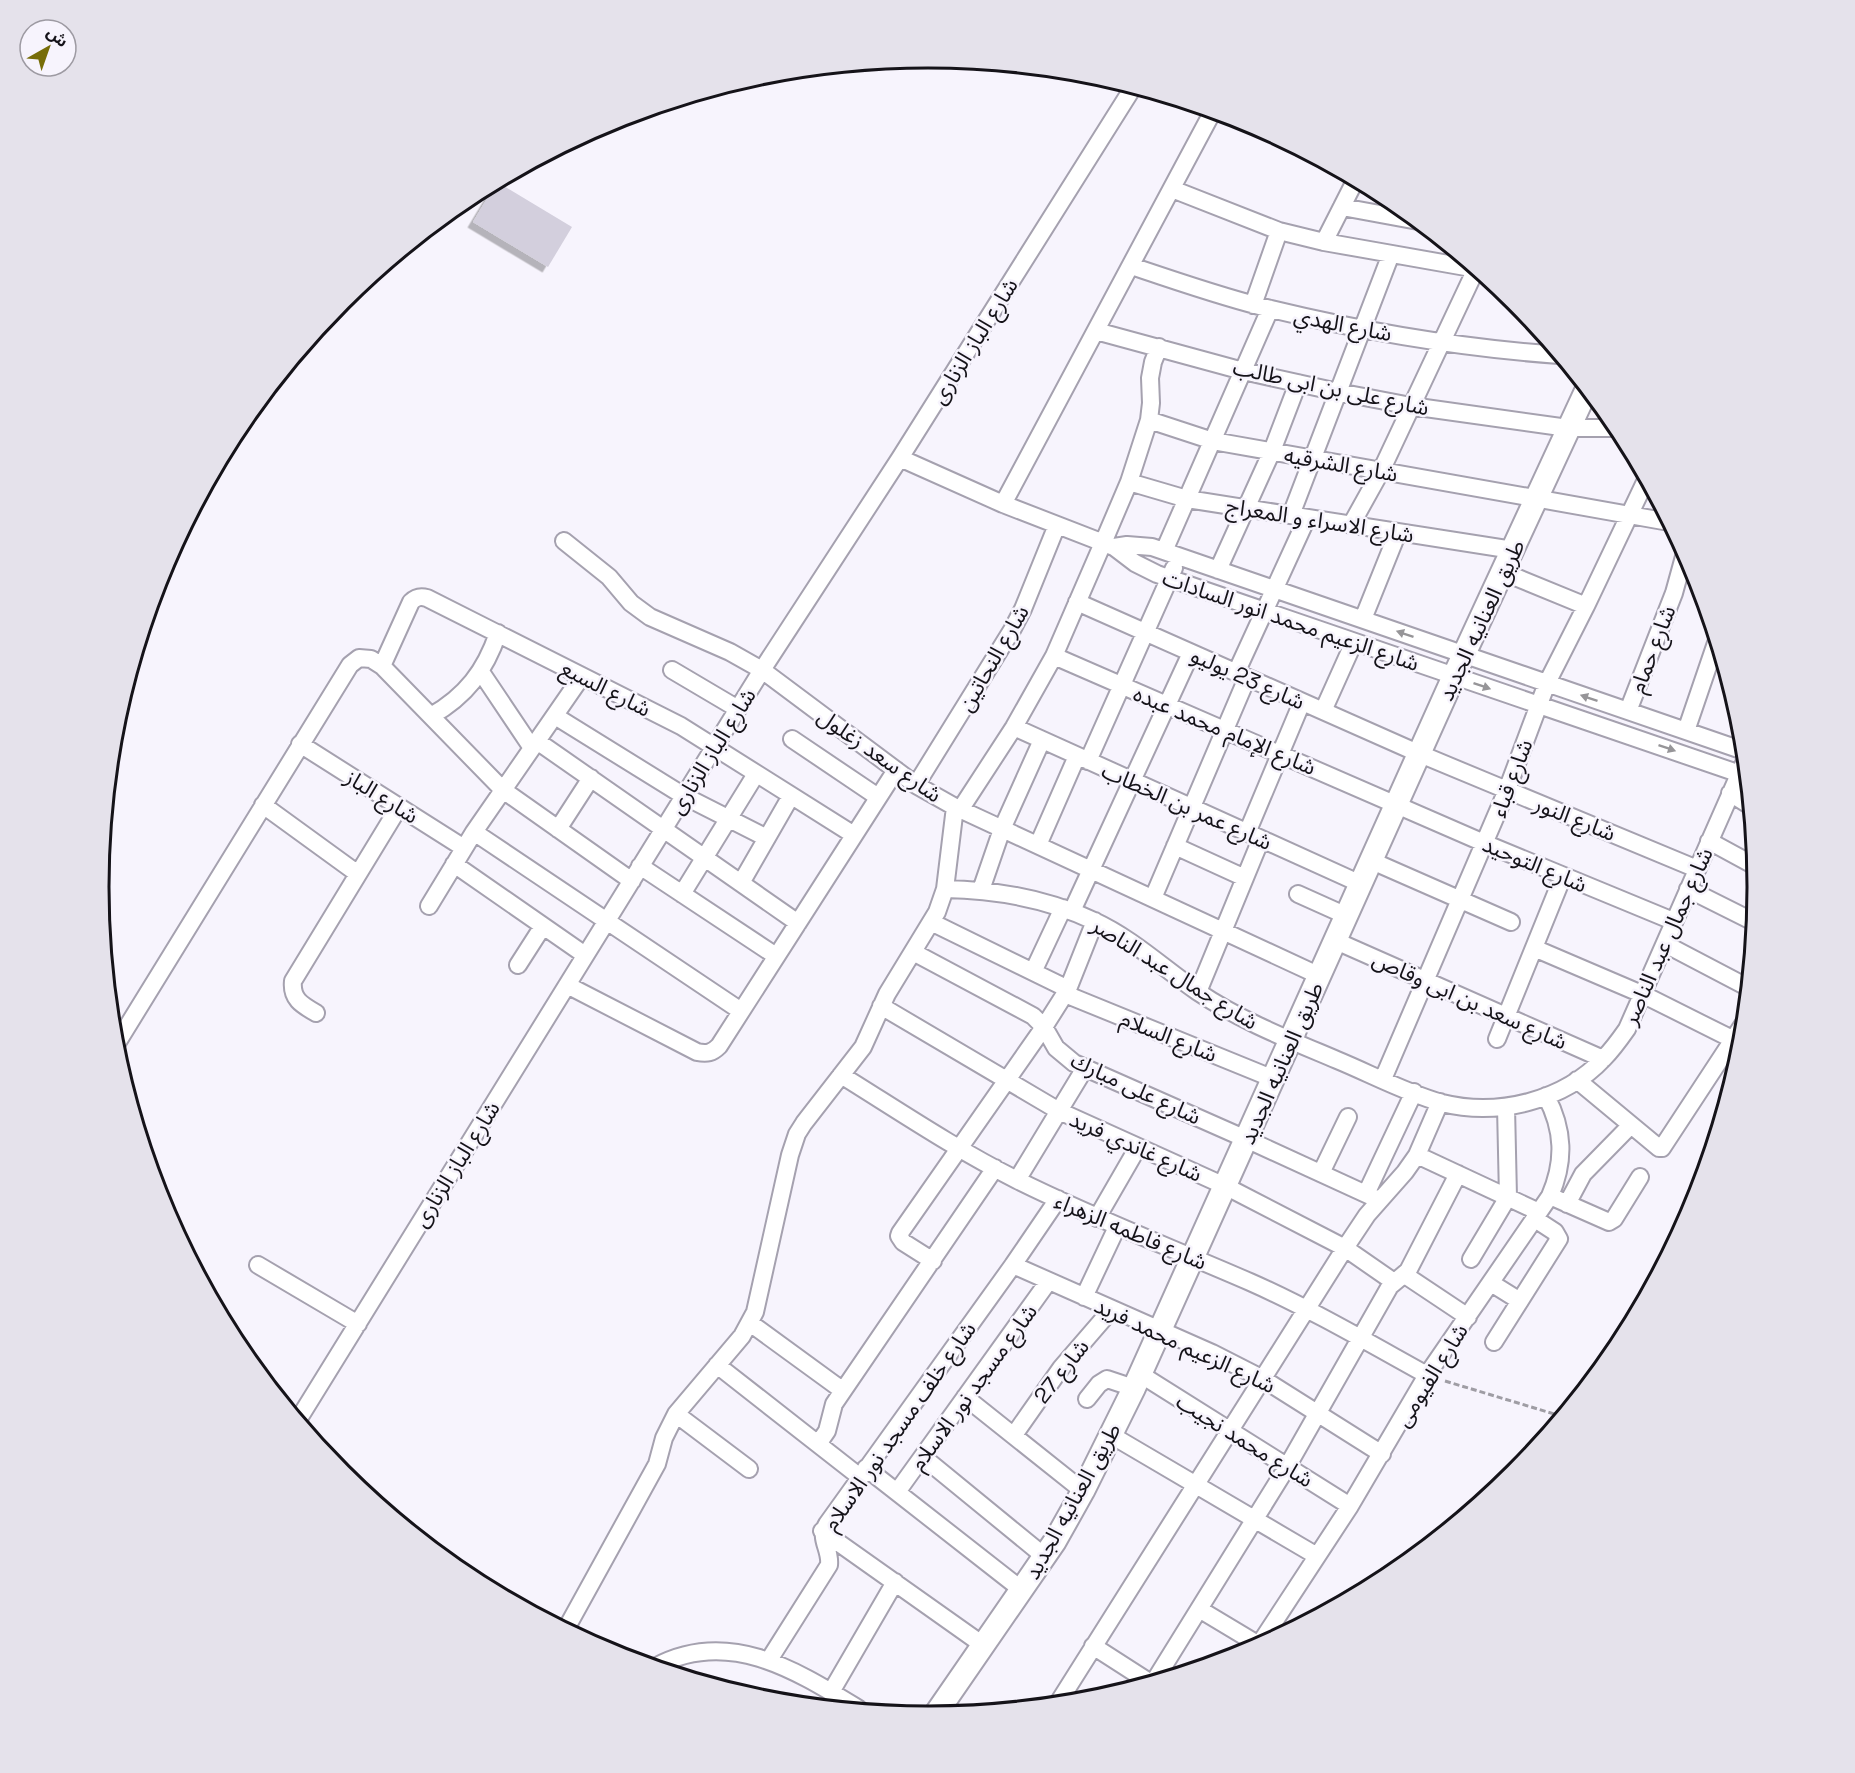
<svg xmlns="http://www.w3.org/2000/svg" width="1855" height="1773" font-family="'Space Grotesk','Noto Sans Arabic',sans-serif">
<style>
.building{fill:#d3cfdd;filter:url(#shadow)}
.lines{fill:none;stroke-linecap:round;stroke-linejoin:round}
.street-casing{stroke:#a5a1af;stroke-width:20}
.secondary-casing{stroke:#a5a1af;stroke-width:26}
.path{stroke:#9f9da4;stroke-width:3;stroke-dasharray:6 3;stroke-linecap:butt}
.street{stroke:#fff;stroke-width:16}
.secondary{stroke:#fff;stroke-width:22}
.oneway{fill:#969598}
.labels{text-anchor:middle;stroke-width:5;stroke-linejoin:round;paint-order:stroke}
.street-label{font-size:22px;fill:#151319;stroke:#f7f4fd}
.rim{fill:none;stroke:#151319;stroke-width:3}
</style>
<defs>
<filter id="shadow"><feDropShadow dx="-5.5" dy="5.5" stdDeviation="0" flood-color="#0004"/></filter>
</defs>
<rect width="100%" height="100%" fill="#f7f4fd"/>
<path class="building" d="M497,182L572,227L548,267L473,222Z"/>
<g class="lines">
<defs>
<path id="street" d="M1172,189L1279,231L1324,242L1477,269
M1342,207L1418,221
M1324,242L1356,179
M1131,266C1177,281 1224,298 1271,309C1366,332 1462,348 1559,355
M1253,305L1279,231
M1096,331L1243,371L1338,392L1411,406L1568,428H1618
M1149,420L1213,441L1669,522
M900,458L1003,504L1114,547L1135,563L1157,574L1746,776
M1129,482L1187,499L1513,550
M1003,504L1213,111
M1291,515L1391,254
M1351,525L1381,471L1476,269
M564,541L609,577L631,603L650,617L730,652L762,670L916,785L955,807L1320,976
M1114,547L1127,545L1152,547L1744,751
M1164,551L1270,309
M1218,570L1272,451L1298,383
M1503,572L1586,606
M1077,602L1420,754L1697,869
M1363,619L1398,532
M1054,656L1484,843L1673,921
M382,666L411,602C416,597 420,596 427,598L681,726L854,835
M672,670L738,709
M481,672L532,748
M1236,673L1307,518
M1323,711L1354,642
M1628,711L1674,593L1685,553
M431,716C466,696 485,671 498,633
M555,716L684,796L767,838
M1014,727L1361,884
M1686,731L1716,643
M792,739L878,797
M537,741L798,923
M300,744L464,848
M1088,761L1174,568
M916,785L1012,630L1023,609L1057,525
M1730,793L1749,805
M263,805L358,874
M960,810L1014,727L1054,656L1103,543L1129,482L1149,420L1151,403L1150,378L1153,362L1159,347
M558,829L591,778
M474,832L741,1011
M1247,833L1302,702
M1709,841L1755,866
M1038,845L1077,756
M1175,846L1245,878
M1372,861L1511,922
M454,864L585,955
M640,866L776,956
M741,883L791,796
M945,889C997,890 1046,898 1094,921C1133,939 1163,968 1198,992C1241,1021 1290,1040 1337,1060C1371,1074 1406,1093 1442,1103C1498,1117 1564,1101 1604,1058C1613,1049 1620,1039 1627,1029L1745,761
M1688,889L1754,922
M981,890L1002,829L1042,740
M682,894L756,774
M1298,894L1347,916
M1153,898L1247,678
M429,906L474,832L582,676
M1072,911L1191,653
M931,922L1068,989
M1336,941L1603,1059
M1665,944L1747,987
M1534,948L1644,995L1734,1040
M913,952L1033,1016L1044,1027L1056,1048L1074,1063L1246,1139L1379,1200
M518,965L543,926
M1033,972L1063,908
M567,985L697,1052C707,1054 712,1053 719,1046L896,770
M1198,992L1261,839
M1065,994L1274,1079
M881,1006L1059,1111L1225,1186L1345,1248L1394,1282
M316,1013C302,1005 291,999 293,981L399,807
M1497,1039L1563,876
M114,1048L350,665L359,658L371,659L382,666L503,790L632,881
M841,1075C899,1111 955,1149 1017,1180C1093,1218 1172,1248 1250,1282C1311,1309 1369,1343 1427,1375
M1383,1079L1507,790L1547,683L1586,606L1646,480
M1577,1080L1659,1148H1662L1744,1023
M1417,1155L1539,1212
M1321,1173L1348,1117
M1017,1180L1085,1068
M1366,1194L1414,1092
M1550,1196L1609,1222L1614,1219L1640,1177
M1567,1204L1583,1174L1631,1125
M1097,1218L1138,1147
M1471,1259L1508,1197L1506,1107
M933,1261L903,1242L899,1236L900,1233L1044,1027L1068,989L1095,921
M258,1265L358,1324
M1013,1265L1212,1353L1263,1379L1382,1454
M1405,1275L1468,1317
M1491,1283L1520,1301
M1084,1297L1117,1227
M750,1323L842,1390
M1494,1342L1559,1239L1555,1232L1535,1219
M717,1365L860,1477
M1140,1374L1350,1506
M965,1397L1083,1491
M1087,1399L1099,1384L1107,1379L1134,1388
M676,1414L749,1469
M298,1420L762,670L900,458L1134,86
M1014,1435L1061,1368L1112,1309
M1111,1435L1317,1556
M818,1444L827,1431L834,1404L995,1168
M923,1457L1044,1556
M866,1468L1022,1590
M897,1492L1048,1282
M822,1531L983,1645
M1199,1609L1259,1645
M566,1629L657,1464L664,1438L676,1414L742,1336L755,1312L790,1155L797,1134L804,1123L863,1047L887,994L937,912L945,889L955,807
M1259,1645L1350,1506L1427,1375L1550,1196C1565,1161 1564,1130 1546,1096
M1093,1646L1149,1682
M769,1660L829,1565C831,1549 818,1539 827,1524L1013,1265L1058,1199
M655,1667C729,1627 797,1671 859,1709
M1155,1680L1287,1467L1390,1286L1408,1271L1458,1174
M831,1692L895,1582
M1058,1703L1345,1248L1367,1215L1405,1172L1417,1155L1440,1102"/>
<path id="secondary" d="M935,1715L1055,1541L1083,1491L1134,1388L1454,676L1587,389"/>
</defs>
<use href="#street" class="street-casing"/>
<use href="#secondary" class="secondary-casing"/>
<path class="path" d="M1622,1338C1625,1317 1632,1300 1650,1287
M1445,1381L1561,1416"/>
<use href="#street" class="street"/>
<use href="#secondary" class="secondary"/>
</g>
<defs><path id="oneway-solid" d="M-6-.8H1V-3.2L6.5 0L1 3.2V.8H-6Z" transform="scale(1.5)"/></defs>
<g class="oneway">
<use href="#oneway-solid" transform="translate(1405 634) rotate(-161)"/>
<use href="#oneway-solid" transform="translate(1482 686) rotate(19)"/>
<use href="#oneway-solid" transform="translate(1589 698) rotate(-161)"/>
<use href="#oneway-solid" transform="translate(1667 748) rotate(19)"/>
</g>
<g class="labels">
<g class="street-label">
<text transform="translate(1343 324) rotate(11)" y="8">شارع الهدي</text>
<text transform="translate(974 341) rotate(-58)" y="8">شارع الباز الزنارى</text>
<text transform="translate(1331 387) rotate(12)" y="8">شارع على بن ابى طالب</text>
<text transform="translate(1341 464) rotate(10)" y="8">شارع الشرقيه</text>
<text transform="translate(1320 520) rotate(9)" y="8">شارع الاسراء و المعراج</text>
<text transform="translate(1291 620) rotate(19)" y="8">شارع الزعيم محمد انور السادات</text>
<text transform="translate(1481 620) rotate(-65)" y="8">طريق العنانيه الجديد</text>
<text transform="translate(1652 649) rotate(-69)" y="8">شارع حمام</text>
<text transform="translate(993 658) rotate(-60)" y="8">شارع النحاتين</text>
<text transform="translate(1248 678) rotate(24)" y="8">شارع 23 يوليو</text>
<text transform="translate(606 688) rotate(27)" y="8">شارع السبع</text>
<text transform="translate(1225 730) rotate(23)" y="8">شارع الإمام محمد عبده</text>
<text transform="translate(712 751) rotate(-58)" y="8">شارع الباز الزنارى</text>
<text transform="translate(880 755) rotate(35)" y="8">شارع سعد زغلول</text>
<text transform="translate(1511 778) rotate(-69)" y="8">شارع قباء</text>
<text transform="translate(382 796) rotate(32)" y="8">شارع الباز</text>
<text transform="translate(1187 806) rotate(24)" y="8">شارع عمر بن الخطاب</text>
<text transform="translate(1575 818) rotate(22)" y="8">شارع النور</text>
<text transform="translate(1535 864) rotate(23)" y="8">شارع التوحيد</text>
<text transform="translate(1667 936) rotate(-66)" y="8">شارع جمال عبد الناصر</text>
<text transform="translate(1175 973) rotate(32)" y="8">شارع جمال عبد الناصر</text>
<text transform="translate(1470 1000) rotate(24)" y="8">شارع سعد بن ابى وقاص</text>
<text transform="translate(1169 1036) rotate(22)" y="8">شارع السلام</text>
<text transform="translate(1281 1063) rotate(-66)" y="8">طريق العنانيه الجديد</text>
<text transform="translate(1136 1088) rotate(25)" y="8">شارع على مبارك</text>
<text transform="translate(1136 1146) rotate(24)" y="8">شارع غاندي فريد</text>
<text transform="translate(456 1164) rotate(-58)" y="8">شارع الباز الزنارى</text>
<text transform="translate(1131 1231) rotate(23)" y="8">شارع فاطمه الزهراء</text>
<text transform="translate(1185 1345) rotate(25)" y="8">شارع الزعيم محمد فريد</text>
<text transform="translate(1061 1371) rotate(-52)" y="8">شارع 27</text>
<text transform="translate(1431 1375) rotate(-58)" y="8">شارع الفيومى</text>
<text transform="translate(973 1387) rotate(-54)" y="8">شارع مسجد نور الاسلام</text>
<text transform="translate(899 1426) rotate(-55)" y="8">شارع خلف مسجد نور الاسلام</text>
<text transform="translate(1245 1440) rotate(32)" y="8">شارع محمد نجيب</text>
<text transform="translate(1072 1501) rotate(-61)" y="8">طريق العنانيه الجديد</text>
</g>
</g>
<path d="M0 0H1855V1773H0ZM109 887a819 819 0 1 1 1638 0a819 819 0 1 1-1638 0Z" fill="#e5e2eb" fill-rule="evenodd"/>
<path class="rim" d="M109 887a819 819 0 1 1 1638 0a819 819 0 1 1-1638 0Z"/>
<g transform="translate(48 48) rotate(40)"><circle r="28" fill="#f7f4fd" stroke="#9d9aa2" stroke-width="1.5"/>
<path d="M0-4.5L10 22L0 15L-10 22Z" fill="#776d08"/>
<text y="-9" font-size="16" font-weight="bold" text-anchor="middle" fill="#151319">ش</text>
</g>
</svg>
